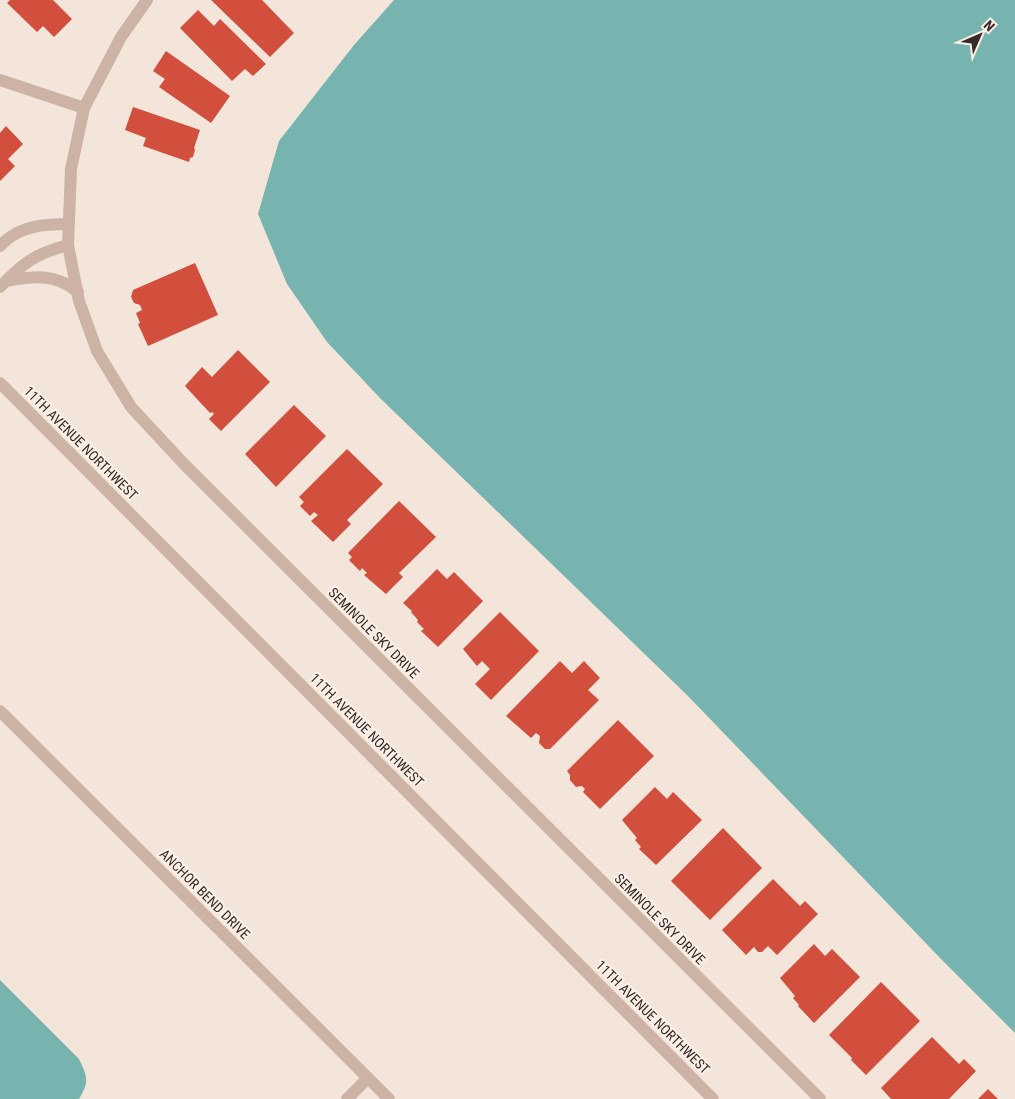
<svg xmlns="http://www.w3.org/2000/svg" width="1015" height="1099" font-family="'Roboto Condensed',sans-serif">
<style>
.water{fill:#77b4af}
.building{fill:#d14f3c}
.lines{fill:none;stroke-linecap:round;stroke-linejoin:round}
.minor{stroke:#cdb3a5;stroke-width:12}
.tertiary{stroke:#cdb3a5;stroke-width:12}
.labels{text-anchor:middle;stroke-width:4.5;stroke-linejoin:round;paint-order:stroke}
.street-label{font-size:14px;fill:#382b27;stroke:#fbf0e7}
</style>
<rect width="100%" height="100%" fill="#f4e5da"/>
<path class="water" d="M394,0H1015V1033L944,962L688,696L381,399L327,342L287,284L258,214L279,141L354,45Z
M0,980L79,1059C87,1076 90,1081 79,1099H0Z"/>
<path class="building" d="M10,0H53L72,19L54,37L43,26L37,32L7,3Z
M211,0H262L294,33L270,57Z
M198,10L214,26L220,19L266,64L253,76L245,69L232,81L180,28Z
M166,51L230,96L211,123L159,87L165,79L153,71Z
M133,107L200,130L194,148L195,150L193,157L190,158L189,162L143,146L146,138L125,130Z
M6,126L23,144L8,159L15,166L0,181V133Z
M195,263L218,315L148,346L138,324L140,323L136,313L142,310L140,305L134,303L131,297L133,290Z
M238,350L270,382L221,431L209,419L214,414L212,412L210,413L185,386L202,367L212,377Z
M294,405L326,436L276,487L245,454Z
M347,449L383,484L347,520L351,524L333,542L311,521L318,515L314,512L310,516L300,506L304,502L299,497Z
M399,501L436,537L399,573L403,577L386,594L364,575L367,573L362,568L360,571L349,560L352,557L348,553Z
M437,569L447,579L454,572L483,601L438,647L421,631L424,629L417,622L418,620L411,612L412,611L403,603Z
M500,612L539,651L491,700L475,684L490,669L482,661L477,666L463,649Z
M560,661L572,673L584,661L600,678L588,690L599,700L550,749H545L539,743L540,736L536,733L531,738L506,716Z
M618,720L654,756L600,809L583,792L585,789L582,786L576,787L570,780V775L567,771Z
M655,787L667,799L673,792L702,820L656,865L639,849L641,847L635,840L637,838L622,820Z
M723,828L762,868L710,920L671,881Z
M773,879L800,906L805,901L818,914L777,955L768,946L762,952H758L754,947L746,955L722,930Z
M814,944L825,956L832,949L860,977L814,1023L798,1006L799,1005L793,998L795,996L780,978Z
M881,982L920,1021L866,1075L851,1060L852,1058L829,1035Z
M932,1037L959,1064L964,1059L976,1071L949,1099H891L881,1088Z
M988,1089L998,1099H978Z"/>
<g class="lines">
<path class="minor" d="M147,0L121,37L84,108L71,169L68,245L79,301L97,351L131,407L183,463L820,1099
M0,80L84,108
M0,246C18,226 43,224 69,224
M6,281C33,276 56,273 78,292
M0,287C24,262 35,254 68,245
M0,711L389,1099
M347,1099L368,1078"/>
<path class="tertiary" d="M0,383L713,1099"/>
</g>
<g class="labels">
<g class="street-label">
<text transform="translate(81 443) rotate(45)" y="5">11TH AVENUE NORTHWEST</text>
<text transform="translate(374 633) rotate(45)" y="5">SEMINOLE SKY DRIVE</text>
<text transform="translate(367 730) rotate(45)" y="5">11TH AVENUE NORTHWEST</text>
<text transform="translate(205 894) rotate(45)" y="5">ANCHOR BEND DRIVE</text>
<text transform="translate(660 919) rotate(45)" y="5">SEMINOLE SKY DRIVE</text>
<text transform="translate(653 1017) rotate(45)" y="5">11TH AVENUE NORTHWEST</text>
</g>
</g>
<g transform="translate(980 35) rotate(45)" stroke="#fbf0e7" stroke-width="4" paint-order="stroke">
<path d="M0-4L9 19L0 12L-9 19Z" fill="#382b27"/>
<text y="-8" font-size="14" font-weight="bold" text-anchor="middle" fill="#382b27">N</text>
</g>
</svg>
